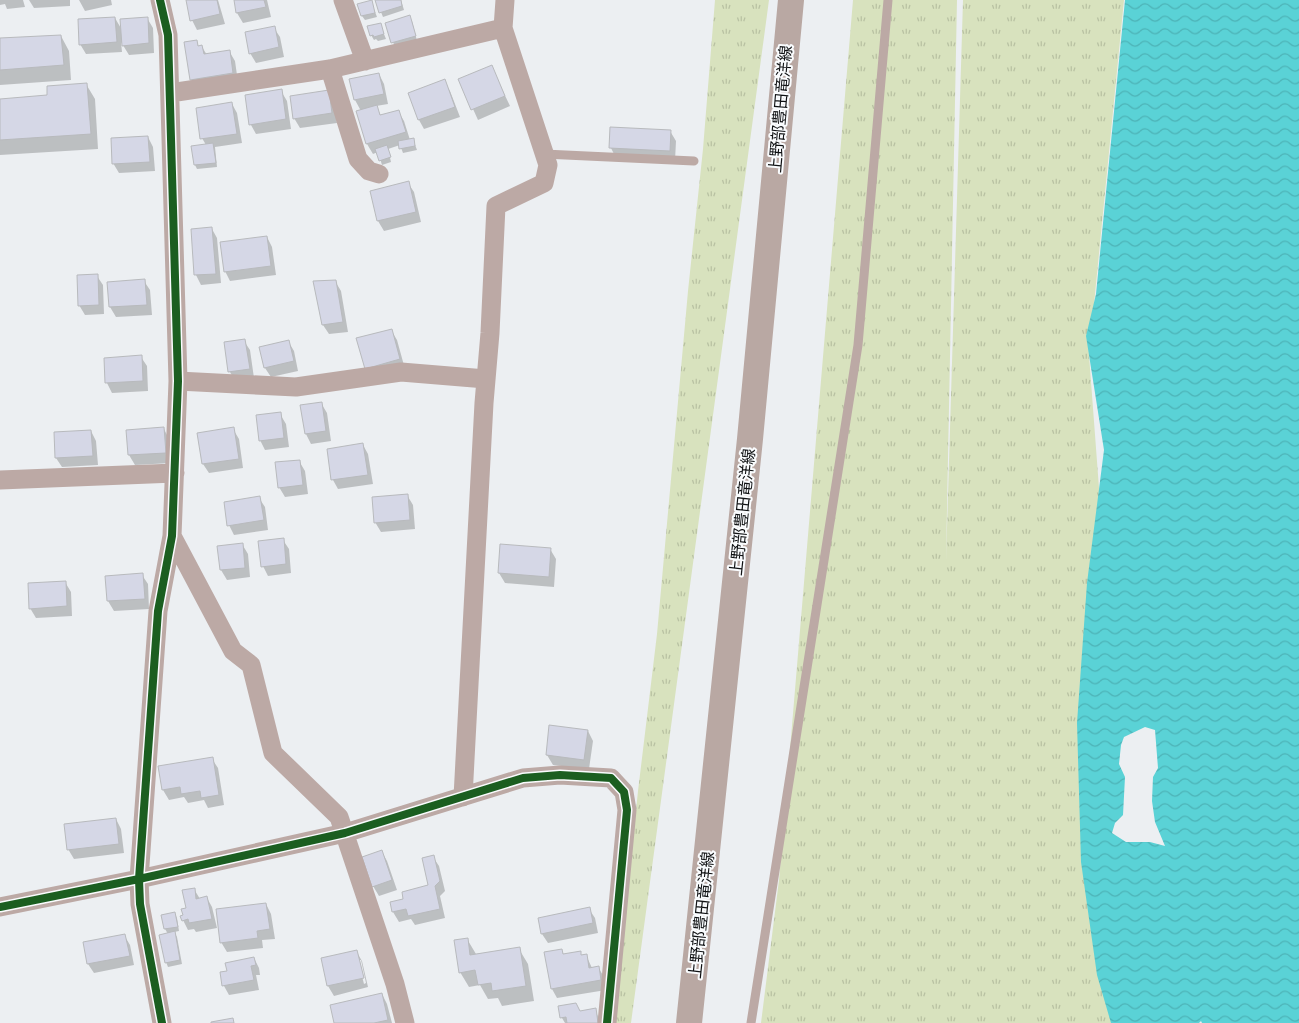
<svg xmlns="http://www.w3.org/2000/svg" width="1299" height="1023" font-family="'Zilla Slab','Noto Sans JP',serif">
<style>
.grass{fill:url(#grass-tufts)}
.water{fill:url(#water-waves);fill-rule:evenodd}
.shadow{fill:#0003;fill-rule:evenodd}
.building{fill:#d5d7e6;stroke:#b8babd}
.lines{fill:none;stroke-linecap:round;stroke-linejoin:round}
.lane{stroke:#bca9a5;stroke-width:9}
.street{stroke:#bca9a5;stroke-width:19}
.secondary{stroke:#b9a8a3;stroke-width:26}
.cycleway-casing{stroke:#fafcfe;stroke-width:11}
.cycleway{stroke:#1b5e20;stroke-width:8}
.labels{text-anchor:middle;stroke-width:4;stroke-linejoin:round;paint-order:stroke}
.street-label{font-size:16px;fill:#0f1113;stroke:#fafcfe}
</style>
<defs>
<pattern id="grass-tufts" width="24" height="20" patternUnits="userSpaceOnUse" patternTransform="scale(1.25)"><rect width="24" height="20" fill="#d8e2be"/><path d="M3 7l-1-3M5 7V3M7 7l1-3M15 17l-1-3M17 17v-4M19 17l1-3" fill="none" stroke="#b8c1a2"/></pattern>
<pattern id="water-waves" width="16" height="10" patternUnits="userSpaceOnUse" patternTransform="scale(1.25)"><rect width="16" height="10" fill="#5ad2d6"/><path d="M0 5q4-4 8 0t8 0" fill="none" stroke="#4db3b7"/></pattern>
</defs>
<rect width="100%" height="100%" fill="#eceff2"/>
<path class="grass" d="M715,0H769L631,1023H614L638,791L657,634L688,291L703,149Z
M853,0H957L946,561L963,0H1124L1089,355L1099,488L1112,1023H761L779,880Z"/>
<path class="water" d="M1125,0H1299V1023H1202L1201,1021L1199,1023H1111L1097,975L1081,862L1077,723L1087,583L1104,450L1086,336L1096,294ZM1145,727L1155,730L1158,768L1153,777L1152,801L1155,822L1165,846L1150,842H1126L1112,833L1115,823L1123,815L1125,777L1119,764L1121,745L1124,737Z"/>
<path class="shadow" d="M0,0H23L25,7L7,9L5,4L0,5Z
M29,0H70V6L34,8Z
M79,0H111L112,5L85,11Z
M187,0H218L225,24L197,30L192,20Z
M235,0H267L271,17L243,23L237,13Z
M376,0H401L404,10L383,17Z
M371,1L377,17L365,20L362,16Z
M115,18L122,30L147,18L153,28L154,53L129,55L121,42L122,52L86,54L80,44Z
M412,21L417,41L395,47L393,42Z
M380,24L386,39L378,41L376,39L374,40L371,35Z
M274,28L280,37L284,57L256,63L250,53Z
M61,36L69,51L71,80L0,85V40Z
M196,42L199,47H202L207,55L229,51L235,61L238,82L197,89L191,79Z
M491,66L510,106L478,120L460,80Z
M379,74L384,84L388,104L376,106L381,116L398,111L404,121L410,140L413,139L417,150L403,153L400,145L388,149L391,162L382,165L378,152L373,154L367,144L357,112L361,111L355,100Z
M444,81L450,91L460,117L424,129L419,120L409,94Z
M86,84L95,99L98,149L0,155V100L49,96Z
M281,91L287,101L291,129L256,134L251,125Z
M291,97L334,102L337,123L300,128L294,118Z
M232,104L237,113L242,143L215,147L217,167L197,169L195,165L206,145L202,138Z
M670,131L676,141L675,161L616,158L611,148Z
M148,137L153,147L155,171L119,173L113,163Z
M408,183L414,192L421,222L384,231L378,221L371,192Z
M212,229L217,238L221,283L201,285L196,275Z
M267,237L272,247L276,275L230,281L225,271Z
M97,276L103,285L104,314L85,315L79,305Z
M144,281L150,290L152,315L116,317L110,307L109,283Z
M335,281L341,291L348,332L329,334L323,325Z
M391,330L397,340L405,369L371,378L358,339Z
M244,341L250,350L254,378L235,381L230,372Z
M288,341L294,351L298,371L271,377L265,368Z
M141,357L147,366L148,391L112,393L107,383L105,359Z
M321,403L327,413L331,441L311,444L306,434L301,406Z
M280,414L286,424L289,447L265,450L260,440Z
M164,429L169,439L171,463L135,465L129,455L128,431Z
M233,429L239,439L243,468L209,473L203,464Z
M91,431L96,441L98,465L62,467L56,458Z
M363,445L368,454L373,484L338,489L333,480Z
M299,461L305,471L308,494L285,497L279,487Z
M407,495L413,505L415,529L381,532L375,522Z
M259,498L265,507L268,530L234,535L229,525Z
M283,540L289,549L291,573L268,576L263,566Z
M242,544L248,554L250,577L227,580L221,570L219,547Z
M550,549L556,559L554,587L505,583L499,573Z
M142,575L148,584L149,609L114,611L108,601Z
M65,582L71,592L72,616L36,618L30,608Z
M588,731L593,741L589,769L553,765L547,755Z
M212,759L218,768L224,805L208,808L204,800L188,803L184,797L169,800L163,790Z
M116,819L121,829L124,853L74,859L68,849Z
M382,852L387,861L397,890L379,896L373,886Z
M433,857L439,866L445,891L440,896L445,918L415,925L411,919L399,922L393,912L430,886Z
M194,889L200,899L207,898L212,907L217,928L196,932L194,929L188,930L183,920Z
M266,904L271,914L275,939L262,940L263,948L227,952L221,942Z
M589,909L595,918L598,933L548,943L542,934Z
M175,914L177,918L179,931L174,932L177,937L182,964L168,967L166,962L168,934L165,929L163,916Z
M124,935L130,945L134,965L94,973L88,964Z
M467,939L476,954L519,949L528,964L534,1001L502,1006L498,998L488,999L480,985L469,987L460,972Z
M561,950L564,955L580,953L582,956L586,955L592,968L598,967L604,977L606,990L557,998L552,989Z
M356,951L362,961L368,987L334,996L328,986L322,959ZM358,960H361L366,983L364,984Z
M254,958L259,968L260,975H256L259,990L229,995L224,986Z
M382,994L387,1004L392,1023H336Z
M560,1007L580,1012L595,1010L601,1023H565L562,1018Z"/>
<path class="building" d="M186,0H217L220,14L190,21Z
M234,0H264L266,7L236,13Z
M372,0L375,13L361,16L357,4Z
M375,0H401L402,6L379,13Z
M410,15L416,36L391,43L385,23Z
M115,17L117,42L79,45L78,19Z
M148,17L149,43L122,46L120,19Z
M381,23L384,34L374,37L373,35L370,36L367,26Z
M275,26L279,47L249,54L245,32Z
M61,35L64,65L0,70V38Z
M197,40L198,46L202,45L204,54L230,50L233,73L190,80L184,42Z
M492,65L505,96L471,110L458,79Z
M379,73L384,94L354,100L349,79Z
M445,79L455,107L418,120L408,93Z
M87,83L91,134L0,140V99L47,95V86Z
M282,89L286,119L249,125L245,95Z
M329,90L332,113L293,119L290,96Z
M232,102L237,134L200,139L196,108Z
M377,105L380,115L399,110L406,132L366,144L356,111Z
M610,127L671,130L670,151L609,148Z
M148,136L150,162L112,164L111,138Z
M414,138L415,146L399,149L398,141Z
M213,143L216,163L194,165L191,146Z
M387,145L391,157L379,161L375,149Z
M409,181L416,212L377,221L370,191Z
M212,227L216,274L194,275L191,229Z
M267,236L271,266L224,272L220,242Z
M98,274L99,305L78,306L77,275Z
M145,279L147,305L109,307L107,282Z
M336,280L343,322L322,325L313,281Z
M392,329L400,359L365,369L356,338Z
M245,339L250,369L228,372L224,342Z
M289,340L294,361L264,368L259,347Z
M142,355L143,381L105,383L104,358Z
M322,402L326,431L305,434L300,405Z
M281,412L284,438L259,441L256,415Z
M164,427L166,453L128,455L126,430Z
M234,427L239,459L202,464L197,433Z
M91,430L93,456L55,458L54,432Z
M363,443L368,475L331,480L327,449Z
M300,460L303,485L278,488L275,462Z
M408,494L410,520L374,523L372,497Z
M260,496L264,520L227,526L224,502Z
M284,538L286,564L261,567L258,541Z
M243,543L245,568L220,570L217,546Z
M500,544L551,548L549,577L498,573Z
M143,573L145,599L107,601L105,576Z
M66,581L67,606L29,609L28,583Z
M549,725L588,730L584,760L546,755Z
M213,757L219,795L201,798L200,791L181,794L180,787L162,790L158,766Z
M116,818L119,844L67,850L64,824Z
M382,850L392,880L372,887L362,857Z
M434,855L440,881L435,886L440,909L408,916L406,909L392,912L390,902L403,899L402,892L428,885L422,858Z
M195,888L196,899L207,896L212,919L189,923L188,919L182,921L180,916L183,915L181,909L186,908L182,890Z
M266,903L270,929L257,931L258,938L220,943L216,909Z
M590,907L593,923L541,934L538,918Z
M175,912L178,927L164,929L161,915Z
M175,931L180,960L165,963L159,935Z
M125,934L130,956L87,964L83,942Z
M468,938L470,955L520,947L526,986L492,991L491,983L478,985L475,970L459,973L454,940Z
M562,949L563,954L581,951V955L587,954L589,968L599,966L601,980L551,989L544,952Z
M357,950L364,978L327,986L321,958Z
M254,957L256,965L251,966L254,980L222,986L220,972L227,971L225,963Z
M382,993L388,1020L374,1023H334L330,1005Z
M576,1003L580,1011L596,1008L598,1023H567L566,1017L560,1018L558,1006Z
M233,1018L234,1023H211V1022Z"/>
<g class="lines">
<path class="lane" d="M544,154L694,161
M751,1023L858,345L888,0"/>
<path class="street" d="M160,0L168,35L178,381L172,536L158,611L139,879L140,904L162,1023
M343,0L365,61
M330,69L358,159L369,171L379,174
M170,93L330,69L503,28
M178,381L296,387L401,372L486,379
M0,480L175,473
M172,536L233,651L251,665L273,753L339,817L395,984L405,1023
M463,797L484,403L490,333L496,206L544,183L548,165L503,28L505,0
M0,907L139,879L345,833L523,778L560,775L611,778L624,792L627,810L607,1023"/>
<path class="secondary" d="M689,1023L750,439L791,0"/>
<defs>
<path id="cycleway" d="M160,0L168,35L178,381L172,536L158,611L139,879L140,904L162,1023
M0,907L139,879L345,833L523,778L560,775L611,778L624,792L627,810L607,1023"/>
</defs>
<use href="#cycleway" class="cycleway-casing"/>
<use href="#cycleway" class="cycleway"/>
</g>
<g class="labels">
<g class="street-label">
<text transform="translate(780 109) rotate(-85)" y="6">上野部豊田竜洋線</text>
<text transform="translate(742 512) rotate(-84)" y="6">上野部豊田竜洋線</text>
<text transform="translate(701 915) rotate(-84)" y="6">上野部豊田竜洋線</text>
</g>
</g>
</svg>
